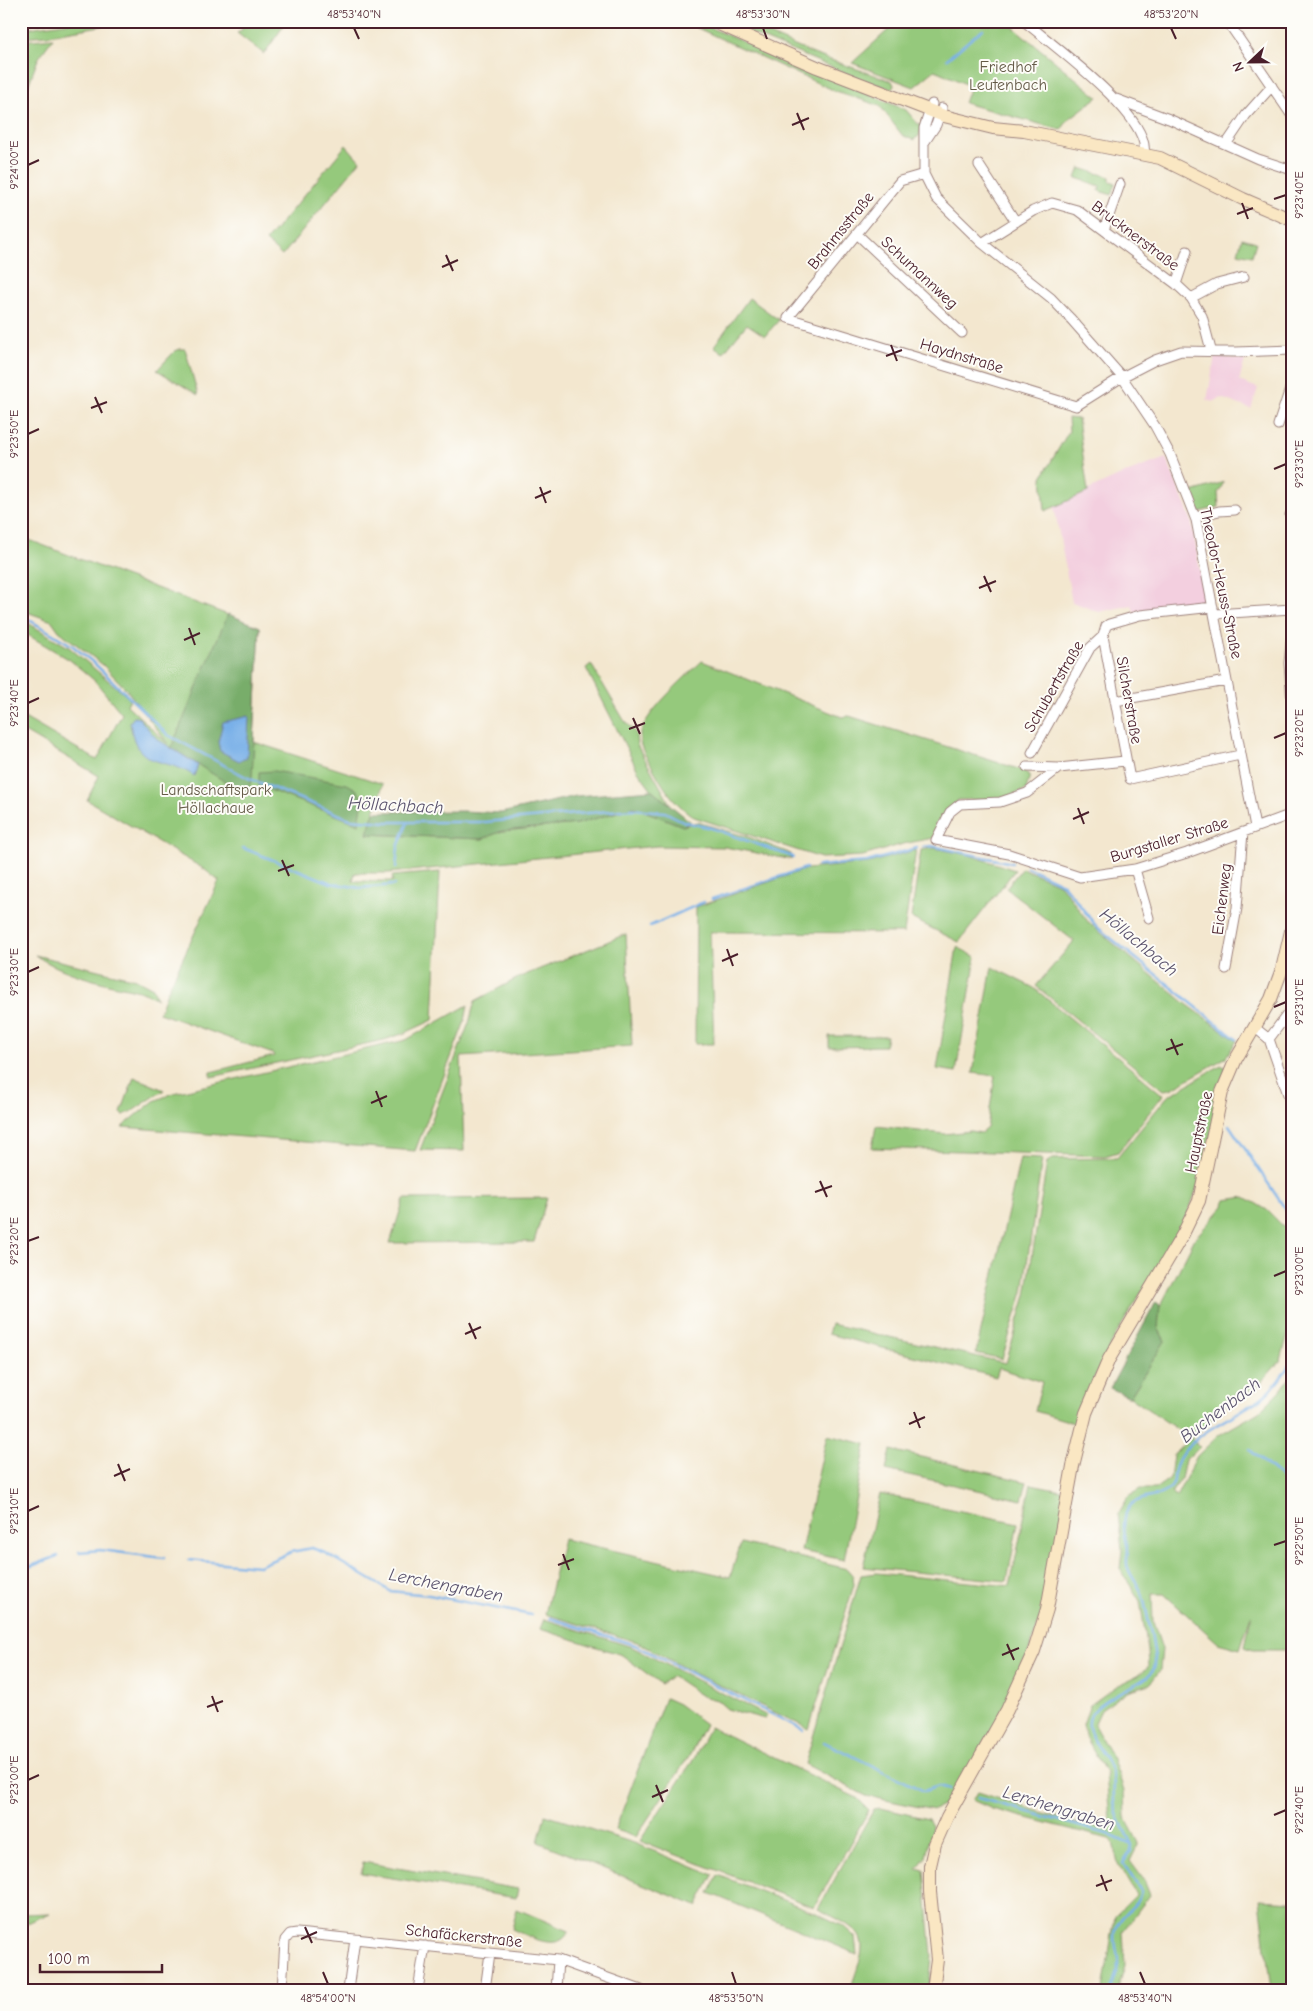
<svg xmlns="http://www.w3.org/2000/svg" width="1313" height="2011" font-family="'Comic Neue',sans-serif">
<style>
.built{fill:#f3cfdf}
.green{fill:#95c97b;stroke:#707453}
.forest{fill:#78ad6b;stroke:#61664b}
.water{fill:#79b0e8;stroke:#62688a}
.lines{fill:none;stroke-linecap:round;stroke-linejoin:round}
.stream{stroke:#79b0e8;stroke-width:2.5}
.street-casing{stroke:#9e837d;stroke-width:11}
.secondary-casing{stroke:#9e837d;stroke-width:14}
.street{stroke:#fff;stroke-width:9}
.secondary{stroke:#fae7c3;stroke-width:12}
.ticks{fill:none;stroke:#4a1f2b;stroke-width:2}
.labels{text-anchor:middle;stroke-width:4;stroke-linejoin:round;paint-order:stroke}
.park-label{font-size:16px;fill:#645a47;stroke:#fdfcf7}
.street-label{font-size:16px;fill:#4a1f2b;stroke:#fdfcf7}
.water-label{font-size:18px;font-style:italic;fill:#5a526d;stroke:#fdfcf7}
.neatline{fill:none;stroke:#4a1f2b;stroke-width:2}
.ticks-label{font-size:12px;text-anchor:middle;fill:#4a1f2b}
</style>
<rect width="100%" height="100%" fill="#fdfcf7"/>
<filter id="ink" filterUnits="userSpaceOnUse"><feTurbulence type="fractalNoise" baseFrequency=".02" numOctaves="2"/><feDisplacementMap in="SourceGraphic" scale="10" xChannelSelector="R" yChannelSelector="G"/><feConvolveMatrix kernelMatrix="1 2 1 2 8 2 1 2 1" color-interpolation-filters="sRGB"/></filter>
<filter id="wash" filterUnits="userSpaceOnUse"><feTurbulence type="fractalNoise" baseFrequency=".0096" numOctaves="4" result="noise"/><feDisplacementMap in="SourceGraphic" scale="20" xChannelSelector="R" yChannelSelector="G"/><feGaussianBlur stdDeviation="1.12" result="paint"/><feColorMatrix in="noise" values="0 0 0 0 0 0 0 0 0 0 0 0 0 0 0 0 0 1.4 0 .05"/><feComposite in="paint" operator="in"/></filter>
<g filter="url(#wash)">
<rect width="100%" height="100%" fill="#f3e7cf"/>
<path class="built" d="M1215,356L1245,360L1239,381L1258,388L1251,409L1221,398L1213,402L1207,400Z
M1166,458L1191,519L1206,603L1134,613L1132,605L1099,612L1072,602L1054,506L1123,474Z"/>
<path class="green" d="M79,21H129L49,35L21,37V29Z
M177,21H242L195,28Z
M253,21H287L264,54L237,33L241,31L243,26Z
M682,21H694L906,110L918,124L922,125L919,136L913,140L902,135L880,106L833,90Z
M721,21H736L816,55L892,81L894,85L891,89L855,77Z
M898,21H1006L1098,97L1069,119L1061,130L964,103L970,86L935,70L914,87L852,63Z
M53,38L38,59L28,86L21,80V41Z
M346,145L360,161L282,256L266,241Z
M1080,168L1110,177V181L1116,183L1112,195L1099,191L1100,186L1076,178Z
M1242,238L1256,242L1252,256L1238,253Z
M749,298L779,320L765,336L747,324L723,353L714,346Z
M180,349H185L186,352L198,395L157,370L175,351Z
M1068,418L1078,419L1088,492L1045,511L1042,477L1069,431Z
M1224,482L1218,493L1219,507L1199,512L1192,492Z
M21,537L260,627L254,742L383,784L367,834L482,839L502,831L577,824L634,807L683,826L697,822L751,838L789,853L793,858L788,859L725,847L657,846L389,873H355L353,881H393L392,876L440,872L433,1020L405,1033L384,1040L211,1077V1072L274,1056L273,1054L159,1013L167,992L219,881L204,869L87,800L99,776L21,730V716L97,760L122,714L95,681L70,660L21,631V619L70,648L130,699L127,705L168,744L126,689L103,665L59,631L52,621L21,610Z
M702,661L842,717L849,716L1022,770L1030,775L1026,790L1000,799L958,800L933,838L903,844L863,856L821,858L694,817C675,804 665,790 654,770C650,762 642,752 640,742C635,720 687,676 702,661Z
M591,664L624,720L636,733L637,745L670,804L652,790L638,771L586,668Z
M933,848L969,855L1015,870L959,942L911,918L921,850Z
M916,850L904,933L710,932L714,1044H695L696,907L807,869L869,863Z
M1022,868L1061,885L1089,923L1185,1003L1237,1041L1225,1058L1171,1089L1163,1090L1036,986L1074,941L1006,888Z
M626,934L632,1046L461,1057L464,1151L420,1150L469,1023L475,1001L520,977Z
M957,947L976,957L956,1072L937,1069Z
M35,955L136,979L153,988L157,999C143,990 125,988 108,984C82,977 57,970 35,955Z
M992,967L1034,988L1163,1095L1118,1152L1105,1156L872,1148L876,1126L945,1134L970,1131L981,1133L987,1128L995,1076L973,1073Z
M468,1005L465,1021L415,1151L122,1127L154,1101L174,1093L406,1040Z
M829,1036H887L885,1046L829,1047Z
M1221,1065L1226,1068L1202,1174L1187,1216L1117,1333L1093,1380L1078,1424L1035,1411L1042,1382L999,1368L996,1377L828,1334L831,1324L1006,1363L1026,1295L1047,1162L1052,1159L1117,1158L1167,1097Z
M134,1077L164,1090L131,1112L123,1115L121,1113Z
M1020,1158L1042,1159L1023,1292L1002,1359L976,1353Z
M1245,1197L1267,1210L1292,1235V1319L1281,1360L1253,1391L1245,1388C1224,1402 1211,1423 1191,1438L1200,1447L1185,1460L1181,1479L1171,1493L1176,1497L1197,1456L1219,1435L1259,1412L1281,1390L1292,1375V1650H1253L1245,1647L1251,1615L1240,1649L1218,1643L1164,1594H1152L1153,1622L1162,1649L1160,1670L1150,1684L1128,1691L1101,1710L1094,1725L1113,1759L1124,1791L1125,1817L1139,1843L1130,1861L1144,1880L1150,1895L1123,1931L1125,1966L1118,1990H1103L1115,1916L1136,1895L1118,1864L1113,1842L1109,1839L992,1809L972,1800L978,1792L1075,1823L1103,1827L1110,1821L1106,1773L1085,1735L1083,1724L1090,1705L1118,1685L1137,1676L1149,1666L1148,1651L1140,1601L1120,1569L1122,1549L1118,1514L1129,1496L1140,1489H1155L1170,1478L1173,1455L1190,1438L1130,1397L1165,1341L1158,1328L1159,1309L1195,1238L1224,1206L1225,1200Z
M547,1198L534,1242L390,1243L404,1199Z
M827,1435L866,1444L844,1560L801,1551Z
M891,1450L1027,1482L1022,1500L886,1470Z
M1031,1484L1066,1491C1056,1545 1049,1600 1029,1651C1009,1704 978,1757 946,1804L934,1810L866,1796L805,1764L861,1575L876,1573L1010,1586Z
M880,1494L1018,1523L1007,1581L863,1567Z
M563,1539L730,1577L741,1543L847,1569L853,1576L854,1585L809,1729L694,1673L637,1642L545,1614Z
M544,1619L632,1647L767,1716L765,1719L727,1709L717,1700L702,1696L672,1676L661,1684L622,1655L540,1629Z
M665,1698L678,1704L705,1724L691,1753L636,1837L615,1830Z
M710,1727L857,1798L869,1810L814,1907L640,1841L695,1757Z
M881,1808L928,1819L932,1826L926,1857L917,1868L924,1870L932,1955L929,1990H850C869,1936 870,1935 818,1909L874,1809Z
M545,1815L634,1843L713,1875L697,1906L538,1842Z
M363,1862L518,1889L516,1898L361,1873Z
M718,1875L814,1912L843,1926L855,1937L857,1954L709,1893Z
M1260,1900L1292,1902V1990H1271Z
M517,1909L569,1931C559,1954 528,1936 512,1929Z
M50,1913L21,1926V1914Z"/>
<path class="forest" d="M228,614L260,627L252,777L248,792L224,781L171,748Z
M274,771L347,784L356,789L363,799L359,824L259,786V772Z
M652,790L691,822L683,826L634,807L577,824L502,831L482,839L367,834L374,812L463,811L501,813L576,796Z
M1156,1302L1160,1305L1158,1328L1165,1341L1130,1397L1110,1388Z"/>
<path class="water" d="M249,716L247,758L239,761L220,751L218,742L223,722Z
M134,717L139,718L157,739L198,765L194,776C165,755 136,772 130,722Z"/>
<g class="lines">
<path class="stream" d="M947,59L983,29
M21,615L73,646L95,664L168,735L248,778L350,819L386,822H485L633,809L665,812L685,822L711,828L793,857
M923,847L932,846L1012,863
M243,848L331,883L360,888L394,885
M817,866L867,862L917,848
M1027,867L1063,884L1097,927L1236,1039
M396,868L398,847L408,822
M712,899L806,868
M650,926L704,902
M1229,1125L1292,1219
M1250,1450L1292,1487
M79,1552L100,1550L164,1558
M188,1560L259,1566L291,1552L312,1548L325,1553L390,1591L429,1595L531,1615
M21,1570L58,1556
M550,1618L635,1645L803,1730
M824,1742L924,1791L939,1786L949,1789
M978,1798L1107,1834L1132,1845
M1111,1990C1114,1981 1119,1969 1118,1959C1117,1949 1113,1940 1116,1929C1120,1913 1139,1907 1141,1891L1123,1863L1131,1851L1132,1845C1126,1833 1118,1820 1115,1807C1111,1789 1118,1782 1108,1763C1102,1749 1082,1731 1091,1715C1103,1694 1152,1684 1155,1665C1156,1655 1145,1601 1141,1591C1137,1583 1131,1577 1128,1568C1125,1562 1128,1556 1128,1549C1127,1542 1124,1535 1124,1527C1124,1489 1154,1505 1171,1487C1176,1481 1173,1477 1175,1470C1177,1461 1182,1453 1188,1447C1207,1427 1235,1416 1257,1401C1272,1392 1283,1375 1292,1361"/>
</g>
</g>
<g filter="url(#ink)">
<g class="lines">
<defs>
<path id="street" d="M1024,21C1051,44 1152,117 1144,153
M1227,21L1292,116
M1116,99L1169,119L1258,159L1292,170
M932,104L924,128V174L936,198L982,243L1051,298L1070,318L1122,377L1155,426L1170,454L1196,520L1255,827
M924,143L936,125L942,108
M1227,143L1246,115L1272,86
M979,165L1016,222
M924,174L900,181L788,318L1076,406L1122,377L1155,360L1181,351L1236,352L1292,350
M1104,230L1120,184
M857,234L962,333
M982,243L1033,211L1052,203L1077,210L1176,284L1191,298L1202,316L1211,350
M1176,284L1187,251
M1191,298L1217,284L1244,277
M1278,425L1292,383
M1290,515H1292
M1195,517L1219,511L1235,510
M1213,607L1140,615L1109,624L1106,626L1103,636L1130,779L1240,755
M1215,614L1292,609
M1292,633L1289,663L1292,703
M1115,701L1226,681
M1032,753L1090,648L1103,636
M1027,767L1059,768L1125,761
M1059,768L1027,793L1000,802L960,804L950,812L936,840L1009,854L1080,877L1135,869L1187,853L1292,814
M1135,869L1149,918
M1226,969L1237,908L1243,832
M1254,1027L1269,1039L1292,1106
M1269,1039L1292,1008
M282,1990L285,1940L290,1934L297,1933L558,1960L641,1990
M348,1990L355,1939
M418,1990L425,1946
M485,1990L490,1953
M556,1990L558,1960"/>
<path id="secondary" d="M21,21H23
M712,21L817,67L944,116L993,128L1024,131L1160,158L1243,199L1292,220
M933,1990L937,1960L930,1892V1866L935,1844L947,1817L1007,1710L1034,1651L1047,1609L1073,1466L1086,1413L1109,1359L1183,1234L1199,1201L1222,1092L1236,1059L1271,999L1282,969L1292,927"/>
</defs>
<use href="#street" class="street-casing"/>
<use href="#secondary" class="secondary-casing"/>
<use href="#street" class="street"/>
<use href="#secondary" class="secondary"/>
</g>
</g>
<path class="ticks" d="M354,28L359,39M763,28L767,39M1171,28L1176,39M797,113L804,130M792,125L809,118M28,165L39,160M1274,199L1286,195M1242,203L1248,219M1237,214L1253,208M446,255L453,271M442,267L458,260M891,345L897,361M886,356L902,350M95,397L102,413M91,408L107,402M28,434L39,429M1274,469L1286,464M540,487L546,503M535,498L551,491M984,576L991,592M979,588L996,581M189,628L195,645M184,640L200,633M28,703L39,698M633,718L640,734M629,729L645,723M1274,738L1286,733M1078,808L1084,824M1073,819L1089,812M282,860L289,876M278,871L294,865M727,949L733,966M722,961L738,954M28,972L39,967M1274,1007L1286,1002M1171,1039L1178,1055M1166,1050L1183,1044M376,1091L382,1107M371,1103L387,1096M820,1181L827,1197M815,1192L832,1186M28,1241L39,1237M1274,1276L1286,1271M469,1323L476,1339M465,1334L481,1327M914,1412L920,1428M909,1424L925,1417M118,1464L125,1481M114,1476L130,1469M28,1511L39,1506M1274,1545L1286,1541M563,1554L569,1570M558,1565L574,1559M1007,1644L1014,1660M1002,1655L1019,1648M212,1696L218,1712M207,1707L223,1701M28,1780L39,1775M656,1785L663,1802M652,1797L668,1790M1274,1815L1286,1810M1101,1875L1107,1891M1096,1886L1112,1880M305,1927L312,1943M301,1939L317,1932M323,1972L328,1984M732,1972L736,1984M1140,1972L1145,1984"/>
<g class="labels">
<g class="park-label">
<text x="1008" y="72">Friedhof<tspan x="1008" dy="18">Leutenbach</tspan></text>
<text x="216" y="795">Landschaftspark<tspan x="216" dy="18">Höllachaue</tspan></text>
</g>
<g class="street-label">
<text transform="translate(840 230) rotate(-51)" y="6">Brahmsstraße</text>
<text transform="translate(1136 235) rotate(37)" y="6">Brucknerstraße</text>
<text transform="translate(920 272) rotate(43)" y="6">Schumannweg</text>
<text transform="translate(962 355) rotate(17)" y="6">Haydnstraße</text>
<text transform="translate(1222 583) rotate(78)" y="6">Theodor-Heuss-Straße</text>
<text transform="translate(1053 686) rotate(-60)" y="6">Schubertstraße</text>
<text transform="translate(1130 700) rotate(80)" y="6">Silcherstraße</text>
<text transform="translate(1169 839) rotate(-17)" y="6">Burgstaller Straße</text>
<text transform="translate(1221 899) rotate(-83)" y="6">Eichenweg</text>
<text transform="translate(1198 1132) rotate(-78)" y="6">Hauptstraße</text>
<text transform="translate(464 1935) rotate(6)" y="6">Schafäckerstraße</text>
</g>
<g class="water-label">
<text transform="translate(396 805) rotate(3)" y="6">Höllachbach</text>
<text transform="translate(1139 942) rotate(40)" y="6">Höllachbach</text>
<text transform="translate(1220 1410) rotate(-37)" y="6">Buchenbach</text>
<text transform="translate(446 1585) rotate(11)" y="6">Lerchengraben</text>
<text transform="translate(1059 1808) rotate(17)" y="6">Lerchengraben</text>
</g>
</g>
<rect width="1313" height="2011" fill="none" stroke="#fdfcf7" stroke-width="55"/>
<g transform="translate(1250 62) rotate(248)" stroke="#fdfcf7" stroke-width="4" paint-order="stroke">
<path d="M0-4L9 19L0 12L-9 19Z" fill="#4a1f2b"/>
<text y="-8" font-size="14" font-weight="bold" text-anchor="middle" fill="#4a1f2b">N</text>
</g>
<path d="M40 1964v8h122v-8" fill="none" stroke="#4a1f2b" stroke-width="2.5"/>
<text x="48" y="1964" font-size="15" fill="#4a1f2b" stroke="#fdfcf7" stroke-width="4" paint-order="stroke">100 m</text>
<rect x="28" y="28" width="1258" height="1956" class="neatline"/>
<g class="ticks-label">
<text x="354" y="18">48°53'40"N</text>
<text x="763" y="18">48°53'30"N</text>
<text x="1171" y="18">48°53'20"N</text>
<text transform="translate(14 165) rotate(-90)" y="4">9°24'00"E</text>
<text transform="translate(1299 195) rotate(-90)" y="4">9°23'40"E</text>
<text transform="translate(14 434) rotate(-90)" y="4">9°23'50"E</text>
<text transform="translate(1299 464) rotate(-90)" y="4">9°23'30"E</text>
<text transform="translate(14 703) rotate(-90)" y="4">9°23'40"E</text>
<text transform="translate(1299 733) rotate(-90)" y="4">9°23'20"E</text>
<text transform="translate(14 972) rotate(-90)" y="4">9°23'30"E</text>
<text transform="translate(1299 1002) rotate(-90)" y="4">9°23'10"E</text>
<text transform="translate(14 1241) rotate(-90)" y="4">9°23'20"E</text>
<text transform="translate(1299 1271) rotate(-90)" y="4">9°23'00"E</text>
<text transform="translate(14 1511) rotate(-90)" y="4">9°23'10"E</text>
<text transform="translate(1299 1541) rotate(-90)" y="4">9°22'50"E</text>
<text transform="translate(14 1780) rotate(-90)" y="4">9°23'00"E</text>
<text transform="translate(1299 1810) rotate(-90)" y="4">9°22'40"E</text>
<text x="328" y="2002">48°54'00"N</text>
<text x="736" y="2002">48°53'50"N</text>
<text x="1145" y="2002">48°53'40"N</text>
</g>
</svg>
